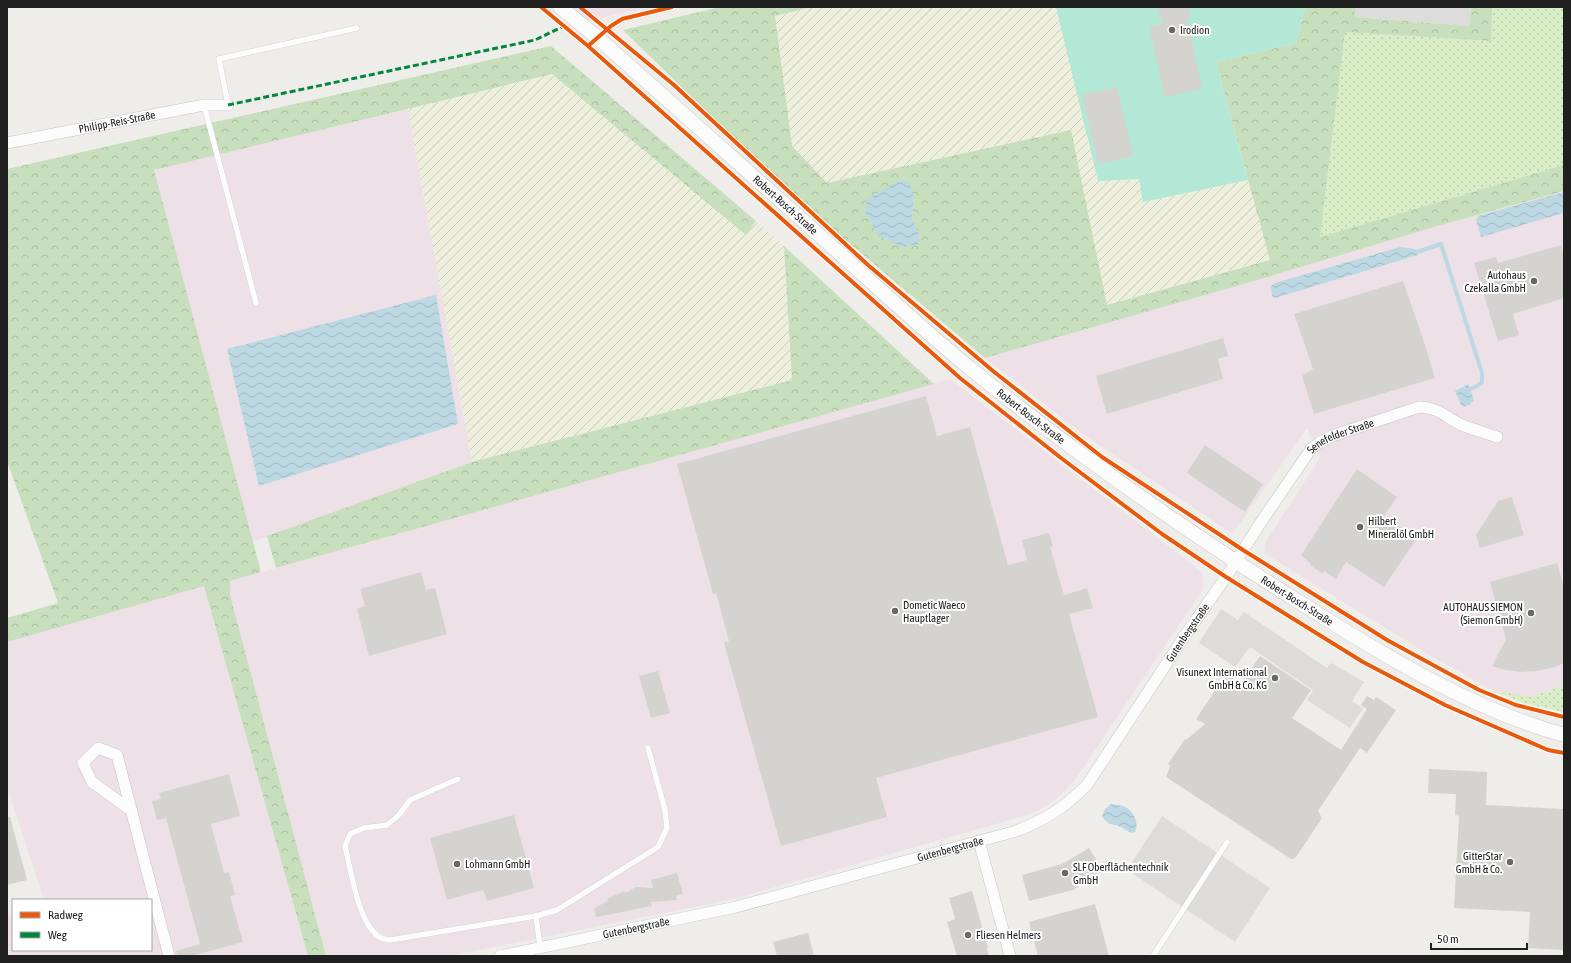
<svg xmlns="http://www.w3.org/2000/svg" width="1571" height="963" font-family="'Asap Condensed',sans-serif">
<style>
.industrial{fill:#ede1e7}
.religious{fill:#dddcda}
.farmland{fill:url(#farmland-furrows)}
.grass{fill:url(#grass-dots)}
.forest{fill:url(#forest-crowns);fill-rule:evenodd}
.pitch{fill:#b2e8d5}
.water{fill:url(#water-waves)}
.lines{fill:none;stroke-linecap:round;stroke-linejoin:round}
.stream{stroke:#bbd8e3;stroke-width:4}
.building{fill:#d5d3d0}
.service-casing{stroke:#c7c6c5;stroke-width:6}
.minor-casing{stroke:#c7c6c5;stroke-width:12}
.tertiary-casing{stroke:#c7c6c5;stroke-width:15}
.path{stroke:#d8cac7;stroke-width:2.5;stroke-dasharray:2 2;stroke-linecap:butt}
.service{stroke:#fdfcfc;stroke-width:5.5}
.minor{stroke:#fdfcfc;stroke-width:11}
.tertiary{stroke:#fdfcfc;stroke-width:14}
.quiet{stroke:#00873e;stroke-width:3;stroke-dasharray:6 3;stroke-linecap:butt}
.cycleway-casing{stroke:#fff;stroke-width:6}
.cycleway{stroke:#e8590c;stroke-width:4}
.poi-dot{fill:#686866;stroke:#fff;stroke-width:1.5}
.labels{text-anchor:middle;stroke-width:4;stroke-linejoin:round;paint-order:stroke}
.poi-label{font-size:11px;fill:#202020;stroke:#fff;text-anchor:start}
.street-label{font-size:11px;fill:#202020;stroke:#fff}
</style>
<defs>
<pattern id="farmland-furrows" width="10" height="10" patternUnits="userSpaceOnUse"><rect width="10" height="10" fill="#edefdc"/><path d="M-1 1l2-2M0 10L10 0M9 11l2-2" fill="none" stroke="#cbcdbc"/></pattern>
<pattern id="grass-dots" width="8" height="8" patternUnits="userSpaceOnUse"><rect width="8" height="8" fill="#d9edc7"/><path d="M2 2h.1M6 6h.1" fill="none" stroke="#bacbab" stroke-width="1.8" stroke-linecap="round"/></pattern>
<pattern id="forest-crowns" width="20" height="18" patternUnits="userSpaceOnUse"><rect width="20" height="18" fill="#c7dfbd"/><path d="M2 6a3 3 0 1 1 6 0M12 15a3 3 0 1 1 6 0" fill="none" stroke="#abbfa2"/></pattern>
<pattern id="water-waves" width="16" height="10" patternUnits="userSpaceOnUse"><rect width="16" height="10" fill="#bbd8e3"/><path d="M0 5q4-4 8 0t8 0" fill="none" stroke="#a0b9c2"/></pattern>
</defs>
<rect width="100%" height="100%" fill="#efede9"/>
<path class="industrial" d="M567,7H650L612,15L587,22Z
M408,109L472,462L252,542L153,170Z
M1564,191V685L1532,697L1492,690L1426,653L1264,553L1265,543L1320,458L1307,428L1236,529L1232,533L1083,434L985,358L1261,279L1441,225Z
M950,379L1202,572L1204,588L1077,777L1065,791L1052,802L1039,810L1024,816L733,899L449,956H326L230,595V581Z
M204,586L308,956H7V916L13,914V950H151V900H44L7,787V642Z"/>
<path class="religious" d="M1355,7H1471L1469,26L1355,17Z
M1221,609L1238,620L1244,612L1327,668L1331,663L1364,682L1352,701L1363,709L1350,728L1307,700L1313,690L1250,647L1235,667L1199,643Z
M1162,816L1270,888L1235,942L1127,870Z"/>
<path class="farmland" d="M812,7H1056L1098,181L1139,179L1144,202L1248,180L1270,260L1106,305L1071,130L827,183L792,146L775,16Z
M552,74L746,234L756,221L784,246L792,380L472,462L408,109Z"/>
<path class="grass" d="M1492,7H1564V165L1320,237L1345,32L1490,41Z
M1564,685V712L1523,703L1492,690L1532,697Z"/>
<path class="forest" d="M720,7H812L775,16L792,146L827,183L1071,130L1107,305L1270,260L1216,62L1296,43L1305,7H1355V17L1469,26L1471,7H1492L1491,41L1345,32L1320,237L1564,165V191L1441,225L1261,279L985,358L789,192L623,30ZM914,197L912,217L920,238L902,247Z
M551,46L756,221L746,235L552,74L154,170L261,572L230,581V595L326,956H308L204,586L7,642V618L58,603L7,461V169Z
M784,246L934,384L276,568L267,536L472,462L792,380Z"/>
<path class="pitch" d="M1056,7H1305L1296,43L1216,62L1248,180L1143,202L1139,179L1098,181Z"/>
<path class="water" d="M899,181L909,182L914,197L912,217L920,238L918,244L902,247L878,235L865,212L867,199Z
M1564,192V213L1481,237L1476,220L1478,216Z
M1400,247L1416,249L1418,255L1275,298L1272,296L1271,286L1275,283Z
M436,295L458,424L259,486L227,349Z
M1468,384L1474,400C1470,405 1467,408 1461,405L1455,391Z
M1111,804C1116,805 1123,805 1127,808C1135,814 1139,824 1135,832L1131,833C1127,831 1124,828 1119,826C1111,824 1107,824 1102,816L1105,809Z"/>
<g class="lines">
<path class="stream" d="M1417,252L1441,244L1482,373V382L1477,386L1470,389"/>
</g>
<path class="building" d="M1158,7H1188L1191,18L1187,19L1202,88L1165,97L1149,27L1162,24Z
M1117,87L1133,156L1098,164L1082,95Z
M1561,245L1564,255V298L1513,314L1519,335L1498,341L1474,263L1496,257L1498,263Z
M1403,281L1423,339L1435,378L1314,414L1302,376L1313,369L1294,314Z
M1223,338L1228,356L1218,359L1223,379L1107,414L1096,376Z
M926,396L937,436L970,427L1008,565L1027,560L1022,540L1049,533L1053,546L1050,547L1064,595L1087,588L1093,608L1069,614L1098,717L876,778L887,817L781,846L724,643L729,641L716,593L713,594L677,464Z
M1205,445L1263,484L1245,512L1187,473Z
M1357,469L1397,497L1384,516L1417,538L1384,587L1346,562L1336,579L1324,571L1322,573L1311,566L1310,563L1301,555Z
M1512,497L1524,535L1480,548L1476,535L1498,501Z
M1557,563L1564,587V663L1555,667L1537,671L1522,672L1505,670L1492,666L1506,639L1490,582Z
M421,572L426,590L435,588L447,634L369,656L357,609L365,606L360,589Z
M1260,656L1311,690L1292,718L1341,750L1367,709L1361,705L1367,696L1374,700L1376,697L1396,710L1367,753L1360,748L1318,811L1322,818L1296,857L1293,859H1291L1166,777L1170,766L1168,764L1185,739L1186,740L1205,724L1196,719L1226,674L1241,684Z
M658,671L670,713L651,718L639,676Z
M1429,769L1487,772L1486,805L1564,809V950L1528,948L1530,912L1454,908L1459,816L1455,815L1456,794L1428,793Z
M229,774L240,816L211,824L224,873L229,872L235,895L230,896L243,942L192,956H177L176,951L200,944L166,818L157,820L152,801L161,799L159,793Z
M514,815L534,888L487,901L483,890L447,900L430,838Z
M7,817H10L27,880L7,885Z
M1089,848L1103,871L1073,890L1029,901L1022,875L1062,864Z
M677,873L683,894L676,896L677,900L651,902L652,906L596,917L594,908L608,901L607,899L624,891L625,893L636,887L653,888L651,880Z
M972,891L988,948L987,949L989,956H957L947,922L955,919L949,898Z
M1095,904L1109,956H1038L1029,922Z
M808,933L814,956H777L773,942Z"/>
<g class="lines">
<defs>
<path id="service" d="M204,105L256,303
M228,105L219,59L357,28
M458,779L410,800L399,815L387,825L364,828L350,834L345,846C351,870 358,922 378,936C381,939 385,939 390,940L536,916
M540,947L536,916L557,910L658,847L667,828L665,810L648,748
M1153,956L1227,842"/>
<g id="minor">
<path id="s1" d="M7,143L204,105H228"/>
<path d="M132,811L92,782L83,763L98,748L117,755L169,956"/>
<path d="M979,841L1010,956"/>
<path id="s2" d="M500,956L736,907L1013,832C1044,821 1064,808 1087,785L1184,637L1226,577L1261,522L1311,449L1320,442L1332,436L1419,407C1441,408 1446,418 1464,426C1475,430 1486,433 1497,437"/>
</g>
<g id="tertiary">
<path id="s3" d="M560,7L598,38C674,106 751,174 827,242C875,285 922,329 972,370C1076,454 1183,529 1296,600C1378,652 1470,709 1564,735"/>
</g>
</defs>
<use href="#service" class="service-casing"/>
<use href="#minor" class="minor-casing"/>
<use href="#tertiary" class="tertiary-casing"/>
<path class="path" d="M607,29L622,19L672,7"/>
<use href="#service" class="service"/>
<use href="#minor" class="minor"/>
<use href="#tertiary" class="tertiary"/>
<path class="quiet" d="M228,105L535,40L564,26"/>
<defs>
<path id="cycleway" d="M541,7L588,46L960,378L1061,458L1162,534L1226,577L1363,662L1445,705L1548,750L1564,753
M580,7L674,85L868,265L993,371L1102,457L1243,550L1387,640L1479,690L1516,705L1564,717
M588,46L611,26L622,19L672,7"/>
</defs>
<use href="#cycleway" class="cycleway-casing"/>
<use href="#cycleway" class="cycleway"/>
</g>
<g class="poi-dot">
<circle cx="1172" cy="30" r="4"/>
<circle cx="1534" cy="281" r="4"/>
<circle cx="1360" cy="527" r="4"/>
<circle cx="895" cy="611" r="4"/>
<circle cx="1531" cy="613" r="4"/>
<circle cx="1275" cy="678" r="4"/>
<circle cx="1510" cy="862" r="4"/>
<circle cx="457" cy="864" r="4"/>
<circle cx="1065" cy="873" r="4"/>
<circle cx="968" cy="935" r="4"/>
</g>
<g class="labels">
<g class="poi-label">
<text x="1180" y="34">Irodion</text>
<text x="1526" y="279" text-anchor="end">Autohaus<tspan x="1526" dy="13">Czekalla GmbH</tspan></text>
<text x="1368" y="525">Hilbert<tspan x="1368" dy="13">Mineralöl GmbH</tspan></text>
<text x="903" y="609">Dometic Waeco<tspan x="903" dy="13">Hauptlager</tspan></text>
<text x="1523" y="611" text-anchor="end">AUTOHAUS SIEMON<tspan x="1523" dy="13">(Siemon GmbH)</tspan></text>
<text x="1267" y="676" text-anchor="end">Visunext International<tspan x="1267" dy="13">GmbH &amp; Co. KG</tspan></text>
<text x="1502" y="860" text-anchor="end">GitterStar<tspan x="1502" dy="13">GmbH &amp; Co.</tspan></text>
<text x="465" y="868">Lohmann GmbH</text>
<text x="1073" y="871">SLF Oberflächentechnik<tspan x="1073" dy="13">GmbH</tspan></text>
<text x="976" y="939">Fliesen Helmers</text>
</g>
<g class="street-label">
<text dy="4" stroke="none"><textPath href="#s1" startOffset="112">Philipp-Reis-Straße</textPath></text>
<text dy="4" stroke="none"><textPath href="#s3" startOffset="300">Robert-Bosch-Straße</textPath></text>
<text dy="4" stroke="none"><textPath href="#s3" startOffset="624">Robert-Bosch-Straße</textPath></text>
<text dy="4" stroke="none"><textPath href="#s2" startOffset="1053">Senefelder Straße</textPath></text>
<text dy="4" stroke="none"><textPath href="#s3" startOffset="948">Robert-Bosch-Straße</textPath></text>
<text dy="4" stroke="none"><textPath href="#s2" startOffset="799">Gutenbergstraße</textPath></text>
<text dy="4" stroke="none"><textPath href="#s2" startOffset="463">Gutenbergstraße</textPath></text>
<text dy="4" stroke="none"><textPath href="#s2" startOffset="139">Gutenbergstraße</textPath></text>
</g>
</g>
<rect width="1571" height="963" fill="none" stroke="#202020" stroke-width="16"/>
<rect x="12" y="899" width="140" height="52" fill="#ffffff" stroke="#a6a6a6"/>
<rect x="20" y="912" width="20" height="6" fill="#e8590c" stroke="#a6a6a6"/>
<text x="48" y="919" font-size="12" fill="#202020">Radweg</text>
<rect x="20" y="932" width="20" height="6" fill="#00873e" stroke="#a6a6a6"/>
<text x="48" y="939" font-size="12" fill="#202020">Weg</text>
<path d="M1431 943v6h96v-6" fill="none" stroke="#202020" stroke-width="2"/>
<text x="1437" y="943" font-size="12" fill="#202020" stroke="#ffffff" stroke-width="3" paint-order="stroke">50 m</text>
</svg>
